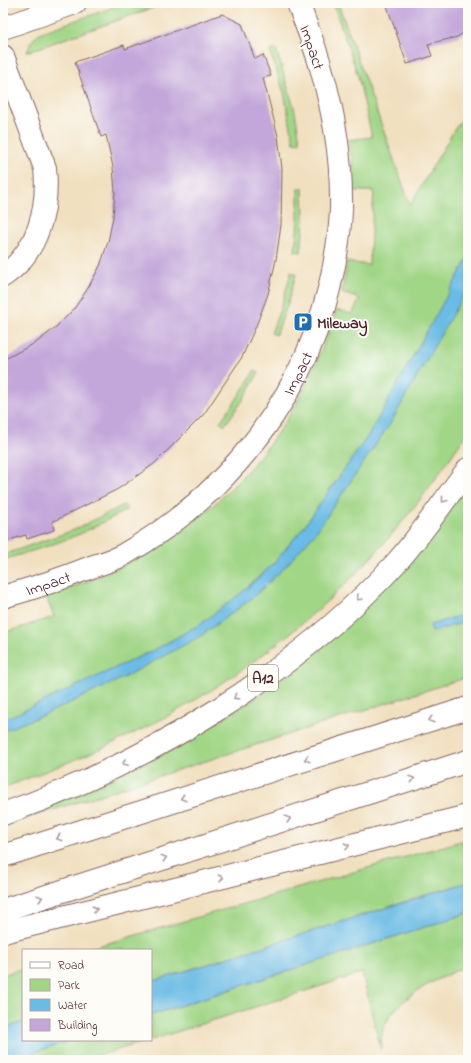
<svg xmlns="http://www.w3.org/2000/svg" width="471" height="1063" font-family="'Indie Flower',sans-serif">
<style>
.green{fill:#a1d687;stroke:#767a59}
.water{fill:#6abbe5;stroke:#5a6d88}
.building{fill:#c3a7da}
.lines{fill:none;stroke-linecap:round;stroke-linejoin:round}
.minor-casing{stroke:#84635f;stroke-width:24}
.highway-casing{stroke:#84635f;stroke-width:24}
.minor{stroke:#fff;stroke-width:22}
.highway{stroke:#fff;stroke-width:22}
.oneway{stroke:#ae9aa0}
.labels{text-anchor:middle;stroke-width:4;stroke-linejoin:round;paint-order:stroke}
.shield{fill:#fdfcf7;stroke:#806168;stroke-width:1}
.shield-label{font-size:15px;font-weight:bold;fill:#4a1f2b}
.street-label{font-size:16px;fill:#4a1f2b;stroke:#fdfcf7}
.poi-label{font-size:16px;font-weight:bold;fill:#4a1f2b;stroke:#fdfcf7;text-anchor:start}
</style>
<rect width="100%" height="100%" fill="#fdfcf7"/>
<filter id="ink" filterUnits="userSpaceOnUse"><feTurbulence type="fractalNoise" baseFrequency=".025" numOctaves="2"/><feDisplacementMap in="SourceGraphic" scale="8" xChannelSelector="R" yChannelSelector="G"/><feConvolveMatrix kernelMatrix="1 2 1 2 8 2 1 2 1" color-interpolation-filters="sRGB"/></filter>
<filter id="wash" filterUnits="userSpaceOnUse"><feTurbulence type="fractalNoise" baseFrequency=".012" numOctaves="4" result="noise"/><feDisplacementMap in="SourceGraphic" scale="16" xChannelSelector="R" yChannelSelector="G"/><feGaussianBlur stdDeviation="0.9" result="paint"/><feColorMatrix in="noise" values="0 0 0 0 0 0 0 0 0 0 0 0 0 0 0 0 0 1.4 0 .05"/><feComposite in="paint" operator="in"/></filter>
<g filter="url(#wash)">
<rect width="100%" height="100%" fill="#f1e0c0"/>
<path class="green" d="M126,3H167L27,52L31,42L39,33Z
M333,3H338L410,205L456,127L468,111V432C447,463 426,493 402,522C339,600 251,671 164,718C112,746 57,767 3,788V633L54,617L46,596C149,564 227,510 287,419C308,386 323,347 337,310L352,314L360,299L342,293L347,262L369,265L374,191H354L353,165L348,140L372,137L358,76Z
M276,49L295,111L300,142L294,143L284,93L270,51Z
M298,188H303L304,221L301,252L295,251L298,220Z
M291,272L296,274L287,306L276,335L271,333L282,304Z
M255,370L259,372L243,400L224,426L220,422L238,397Z
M468,486V677L3,826V823L111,779L167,752L248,703L288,674L330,639Z
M124,505L127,510L80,534L51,545L3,560V555L74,530Z
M468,839V882L151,982V950H84Z
M468,913V965C439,979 402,993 386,1023C381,1031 381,1041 381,1050L362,973L151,1040V1015Z
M23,968V1022L3,1029V975Z
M73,1040H149L86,1060H10Z"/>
<path class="water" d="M468,258V287L390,424L316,532L284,568L251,599L199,637L123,678L46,714L3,731V720L156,649L202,623L241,593L272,565L303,528L370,433Z
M468,613V621L432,632L430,625Z
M468,882V913L151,1015V982Z
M23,1022V1040H73L10,1060H3V1029Z"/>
<g id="blocks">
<path class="building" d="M386,3H468V30L457,37L428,44L432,56L407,64Z
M222,14L242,24L255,59L263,55L271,76L263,78L278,136L282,169L281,225L276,260L268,294L256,326L242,357L204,414L154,464L118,489L52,522L54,530L27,539L26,535L3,542V360L37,342L56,327L74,309L88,288L100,266L108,242L113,217L115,192L113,167L106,135L101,137L75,62L124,45L125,49Z"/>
</g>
</g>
<g filter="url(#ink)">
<use href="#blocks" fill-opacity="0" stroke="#84635f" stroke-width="1"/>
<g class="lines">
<defs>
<g id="minor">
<path d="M3,28L75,3"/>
<path d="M3,56L45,168C49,208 38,253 3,276"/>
<path id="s1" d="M3,597C34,588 64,578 94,566C103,563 114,560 123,555C231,494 311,389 334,266C338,244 342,220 341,197C341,154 333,110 321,68C315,46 306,25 298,3"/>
</g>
<path id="highway" d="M3,814C144,765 294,674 396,563C422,534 444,500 468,469
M3,856L468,708
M3,910L468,761
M3,932L468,816"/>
</defs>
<use href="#minor" class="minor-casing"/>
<use href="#highway" class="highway-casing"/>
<use href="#minor" class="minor"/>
<use href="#highway" class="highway"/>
</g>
<defs><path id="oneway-chevron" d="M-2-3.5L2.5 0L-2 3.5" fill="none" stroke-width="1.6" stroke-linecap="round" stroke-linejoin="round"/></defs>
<g class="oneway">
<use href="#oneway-chevron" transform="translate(444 500) rotate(128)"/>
<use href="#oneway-chevron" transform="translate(359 598) rotate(136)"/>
<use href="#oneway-chevron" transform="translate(236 697) rotate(147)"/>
<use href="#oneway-chevron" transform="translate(431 720) rotate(162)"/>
<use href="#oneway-chevron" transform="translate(307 759) rotate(162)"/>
<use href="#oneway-chevron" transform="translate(125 763) rotate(155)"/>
<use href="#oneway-chevron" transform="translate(412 779) rotate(-18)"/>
<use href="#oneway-chevron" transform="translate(183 798) rotate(162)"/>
<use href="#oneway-chevron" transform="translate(288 819) rotate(-18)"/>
<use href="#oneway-chevron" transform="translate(59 838) rotate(162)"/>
<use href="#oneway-chevron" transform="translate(347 846) rotate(-14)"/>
<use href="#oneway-chevron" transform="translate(164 858) rotate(-18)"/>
<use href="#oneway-chevron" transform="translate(221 878) rotate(-14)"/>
<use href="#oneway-chevron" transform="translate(40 898) rotate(-18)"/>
<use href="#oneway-chevron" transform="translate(95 909) rotate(-14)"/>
</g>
</g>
<defs>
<symbol id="parking-square" viewBox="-11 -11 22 22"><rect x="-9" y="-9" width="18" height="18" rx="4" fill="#1f6fb2" stroke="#fdfcf7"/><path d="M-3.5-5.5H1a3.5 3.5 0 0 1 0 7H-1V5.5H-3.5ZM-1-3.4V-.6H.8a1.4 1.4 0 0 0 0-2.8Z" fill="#fff"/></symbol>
</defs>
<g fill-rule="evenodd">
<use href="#parking-square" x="292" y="311" width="22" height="22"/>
</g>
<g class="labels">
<rect class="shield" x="248" y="665" width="30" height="26" rx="3"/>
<g class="shield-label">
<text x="263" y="683">A12</text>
</g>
<g class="street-label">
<text transform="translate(313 47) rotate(71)" y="6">Impact</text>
<text dy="6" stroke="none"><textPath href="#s1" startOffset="383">Impact</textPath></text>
<text dy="6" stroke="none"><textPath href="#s1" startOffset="47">Impact</textPath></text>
</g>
<g class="poi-label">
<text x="317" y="328">Mileway</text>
</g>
</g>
<rect width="471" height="1063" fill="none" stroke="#fdfcf7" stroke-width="16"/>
<rect x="22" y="949" width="130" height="92" fill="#fdfcf7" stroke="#b5a4a5"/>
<rect x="30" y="962" width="20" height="6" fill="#ffffff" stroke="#b5a4a5"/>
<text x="58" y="969" font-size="12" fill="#4a1f2b">Road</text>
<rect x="30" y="979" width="20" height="12" fill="#a1d687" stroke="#b5a4a5"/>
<text x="58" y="989" font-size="12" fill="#4a1f2b">Park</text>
<rect x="30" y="999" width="20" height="12" fill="#6abbe5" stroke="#b5a4a5"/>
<text x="58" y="1009" font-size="12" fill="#4a1f2b">Water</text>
<rect x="30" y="1019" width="20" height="12" fill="#c3a7da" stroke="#b5a4a5"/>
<text x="58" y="1029" font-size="12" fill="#4a1f2b">Building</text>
</svg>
